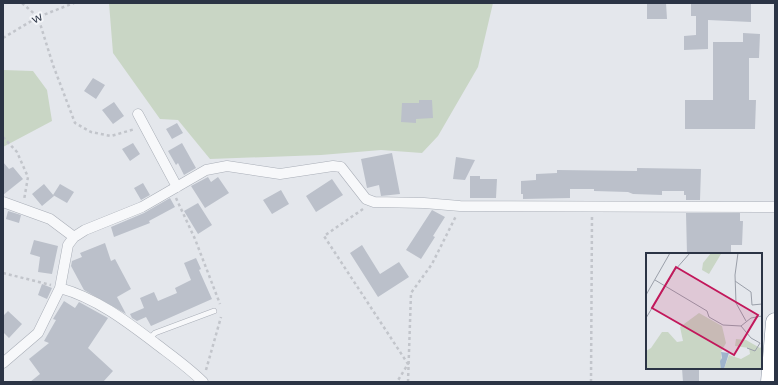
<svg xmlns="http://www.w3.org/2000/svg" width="778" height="385" font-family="'Public Sans','Noto Sans JP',sans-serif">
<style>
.green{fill:#c9d6c5}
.building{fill:#bbc0ca}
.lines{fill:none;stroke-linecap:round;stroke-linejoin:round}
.lane-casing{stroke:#a9aeb7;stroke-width:6}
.street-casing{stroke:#a9aeb7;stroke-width:11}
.highway-casing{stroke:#8b94a3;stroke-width:19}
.path{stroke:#c2c5cb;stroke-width:2.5;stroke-dasharray:3 3;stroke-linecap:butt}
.lane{stroke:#f7f8fa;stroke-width:5}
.street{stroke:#f7f8fa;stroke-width:10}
.highway{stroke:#fff;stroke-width:18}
.labels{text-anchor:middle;stroke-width:4;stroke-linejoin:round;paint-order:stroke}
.street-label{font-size:12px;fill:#2b3445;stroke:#f4f6f9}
.inset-road{fill:none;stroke:#9a9fa9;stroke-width:1}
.view{fill:#c2185b;fill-opacity:0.15;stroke:#c2185b;stroke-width:2}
.inset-edge{fill:none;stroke:#2b3445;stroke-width:2}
</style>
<rect width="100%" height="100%" fill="#e4e7ec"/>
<path class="green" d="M109,3H493L478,67L438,136L422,153L381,150L321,155L210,159L178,120L160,119L113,53Z
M3,70L33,71L47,90L52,121L3,147Z"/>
<path class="building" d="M647,3H666L667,19H647Z
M691,3H751V22L708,20V49L684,50V36L696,35V16H691Z
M743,33L760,34L759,58H749V100H756L755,129H685V100H713V42H743Z
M93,78L105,85L96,99L84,91Z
M419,100H432L433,118L416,119V123L401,122L402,103H419Z
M114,102L124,116L113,124L102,110Z
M177,123L183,133L172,139L166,129Z
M133,143L140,154L130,161L122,149Z
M182,143L196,168L184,175L178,163L176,165L168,151Z
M392,153L400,194L381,196L379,185L367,188L361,159Z
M456,157L475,160L465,180L453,179Z
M3,162L9,169L13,167L23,179L3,195Z
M637,168L701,169L700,200H686V195H684V191H662V195L633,194L628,192L594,191V189H570V198L523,199V194H521V181L536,180V174L557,173V170L637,171Z
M470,176H480V179H497L496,198H470Z
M208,177L211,182L218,177L229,193L205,208L191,186Z
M332,179L343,195L316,212L306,196Z
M143,183L150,195L141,200L134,188Z
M44,184L54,196L42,206L32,194Z
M60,184L74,192L67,203L53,195Z
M281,190L289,204L272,214L263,200Z
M170,198L175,207L149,221L150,223L114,237L111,227L144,213Z
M198,203L212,225L198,234L184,211Z
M432,210L445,217L433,236L435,237L421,259L406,250Z
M8,211L21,215L19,223L6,219Z
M686,213H740V221H743L742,245H731V254H687Z
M34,240L58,246L52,274L38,272L40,257L30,254Z
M105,243L111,261L115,259L131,289L117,297L126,314L84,290L71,266L72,261L82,257L80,253Z
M362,245L380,274L399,262L409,277L378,297L350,253Z
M196,258L201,269L199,270L212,299L151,326L146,317L137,321L132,318L130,314L144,308L140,298L154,292L158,301L177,293L175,288L191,280L184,263Z
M42,284L52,288L47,299L38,295Z
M64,301L75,308L79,302L108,318L88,348L113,371L103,382H30L40,374L29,359L49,343L44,341L56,320L53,319Z
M8,311L22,324L9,338L3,332V316Z
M682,368H699V382H683Z"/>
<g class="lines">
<defs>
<path id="lane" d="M149,339L155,333L214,311"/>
<path id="street" d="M138,114L177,187
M3,202L50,219L74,237
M60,288C96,298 126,321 155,343C172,356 188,367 203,382
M3,363L38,333L60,288L68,245L74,237L85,230L142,207L206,170L227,166L280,174L333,166L341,167L366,199L374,202L424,203L460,206L775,207"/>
<path id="highway" d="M770,382L775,322"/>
</defs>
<use href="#lane" class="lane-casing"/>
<use href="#street" class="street-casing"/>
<use href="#highway" class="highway-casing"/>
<path class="path" d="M22,3L38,17L53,65L75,123L91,132L111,136L135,129
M3,38L38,17L74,3
M3,137L17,152L28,177L24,200
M176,198L195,239L220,304
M363,209L324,236L408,364L397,382
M3,273L51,285
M206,370L221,317
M408,382L411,293L432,264L456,216
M591,382L592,216"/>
<use href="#lane" class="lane"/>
<use href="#street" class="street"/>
<use href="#highway" class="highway"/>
</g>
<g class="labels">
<g class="street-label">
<text transform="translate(37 18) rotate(-27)" y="4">ｗ</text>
</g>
</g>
<g transform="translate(646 253)">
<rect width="116" height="116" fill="#e4e7ec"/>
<path d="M65,0L75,1L63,21L56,17L57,10ZM53,60L76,73L80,90L75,99L76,116H0V98L5,95L16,79H22L31,89L37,88L34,74ZM90,86L100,87L114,95L116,93V116H78L83,102L95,106L104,101L103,95L89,93Z" fill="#c9d6c5"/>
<path d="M75,99L83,100L78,116H75L74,108L76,105Z" fill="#9fb4cc"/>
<path class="inset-road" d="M92,0L89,22L90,50L100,68M9,27L61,58L63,64L77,72L95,73L105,65L116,63M89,28L105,39L106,52L116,51M0,42L24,0M0,65L29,17L44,0M95,73L105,85L114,90L109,98L101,95"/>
<path class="view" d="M30,14L112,62L88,102L6,55Z"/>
<rect width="116" height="116" class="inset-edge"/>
</g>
<rect width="778" height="385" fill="none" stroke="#2b3445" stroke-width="8"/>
</svg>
